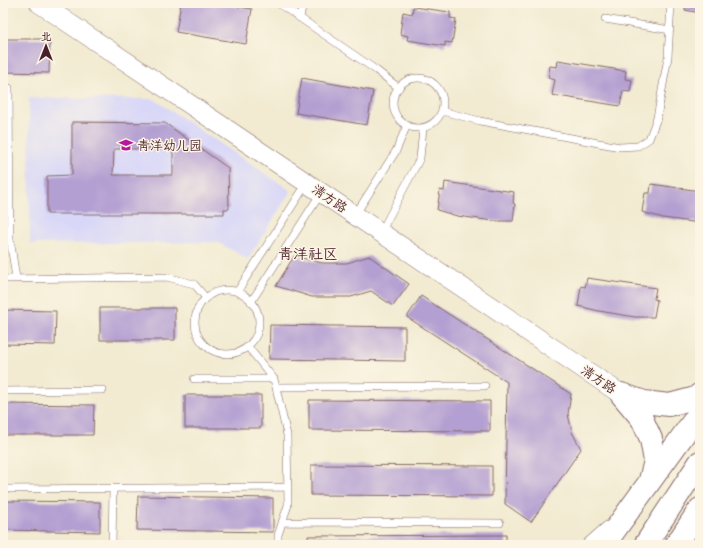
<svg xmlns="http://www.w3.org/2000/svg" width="703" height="548" font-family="Mynerve,'LXGW WenKai TC',sans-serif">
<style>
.built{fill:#d8d7f8}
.building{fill:#b49fd2;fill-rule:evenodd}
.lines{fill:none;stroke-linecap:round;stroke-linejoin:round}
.service-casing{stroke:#856665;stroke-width:8}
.minor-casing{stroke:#856665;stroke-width:16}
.tertiary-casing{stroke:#856665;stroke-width:20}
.primary-casing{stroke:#856665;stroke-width:24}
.trunk-casing{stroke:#856665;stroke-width:24}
.service{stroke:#fff;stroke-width:7}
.minor{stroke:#fff;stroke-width:15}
.tertiary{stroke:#fff;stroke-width:19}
.primary{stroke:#fff;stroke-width:22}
.trunk{stroke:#fff;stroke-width:22}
.labels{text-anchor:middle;stroke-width:3;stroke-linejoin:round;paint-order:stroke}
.poi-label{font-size:13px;fill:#4a1f2b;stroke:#fcf5e5;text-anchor:start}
.street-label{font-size:13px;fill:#4a1f2b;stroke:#fcf5e5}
.quarter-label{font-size:15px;fill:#4a1f2b;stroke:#fcf5e5}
</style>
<rect width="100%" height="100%" fill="#fcf5e5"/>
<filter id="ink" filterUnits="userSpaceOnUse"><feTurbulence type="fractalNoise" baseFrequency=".025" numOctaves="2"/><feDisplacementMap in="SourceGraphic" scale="8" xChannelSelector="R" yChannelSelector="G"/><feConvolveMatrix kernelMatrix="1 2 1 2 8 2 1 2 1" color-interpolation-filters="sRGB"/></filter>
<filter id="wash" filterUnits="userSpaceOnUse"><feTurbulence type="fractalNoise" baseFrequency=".012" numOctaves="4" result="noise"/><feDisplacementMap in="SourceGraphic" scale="16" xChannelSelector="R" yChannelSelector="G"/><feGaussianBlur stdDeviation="0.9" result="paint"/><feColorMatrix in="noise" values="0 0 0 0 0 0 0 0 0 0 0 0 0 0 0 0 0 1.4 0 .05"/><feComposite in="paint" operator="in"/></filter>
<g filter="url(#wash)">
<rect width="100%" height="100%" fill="#f2ebd2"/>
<path class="built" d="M29,98L154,99L291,191L248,259L217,242L30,244Z"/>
<g id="blocks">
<path class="building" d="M181,3H216L252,9L246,44L176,32Z
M686,3H700V13L685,10Z
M413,7L450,12V18L456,19L452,43L445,42V46L407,40L408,36L400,34L403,12L412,14Z
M3,39H50L49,73L3,72Z
M558,60L626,71L625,79L632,80L630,92L623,91L620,106L552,95L555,80L548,78L550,66L557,67Z
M302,78L373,91L367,125L296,113Z
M72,122L165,123L228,168L229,209H224V214H47V176L72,175ZM114,149H166L173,152V175H113Z
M445,182L514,192L513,203L515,204L513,221H494L457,216L437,210L440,190L444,191Z
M651,184L700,191V223L663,218L642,212L645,193H650Z
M294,256L322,263H347L369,256L409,284L393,306L371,291L351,297H312L276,286Z
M587,278L656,288L654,299L657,300L654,317H635L599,311L578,306L581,286L585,287Z
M421,296L571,394L568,414L572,432L581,449L531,522L505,504L507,382L407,317Z
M100,308H175V340H100Z
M3,310L56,311L55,345L3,344Z
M270,325L405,327V361L269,359Z
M185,395H261V428H185Z
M309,400L490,401V431L309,430Z
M3,404L94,405L93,435H3Z
M311,465L492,466V496L311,495Z
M138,496L273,498V532L137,530Z
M3,501L100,502V532L3,530Z
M506,535V545H308V536Z"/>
</g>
</g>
<g filter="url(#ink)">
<use href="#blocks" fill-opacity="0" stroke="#856665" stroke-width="1"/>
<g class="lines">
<defs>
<path id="service" d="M278,3L376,70L399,88
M300,18L303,3
M605,19L670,30
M393 103a25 25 0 1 1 50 0a25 25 0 1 1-50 0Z
M9,88L10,239L16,278
M442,111L480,121L620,147L638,146L649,139L657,118L668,57L671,3
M355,215L396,151L407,125
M381,232L420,158L423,128
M3,279L167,277L194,284L206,298
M195 322a32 32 0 1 1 64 0a32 32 0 1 1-64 0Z
M237,292L307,183
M251,302L321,193
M248,347L274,379L287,435L288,505L278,535V545
M194,379H274
M276,387L485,386
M3,391L103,390
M3,489L288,487
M282,522L500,523
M112,545L113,488"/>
<path id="minor" d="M590,545L608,529"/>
<path id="tertiary" d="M39,3L621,394"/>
<path id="primary" d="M621,394L642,419L651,439L655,461L650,480
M621,394L644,402L669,405L695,398L700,394
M604,545L700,412"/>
<path id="trunk" d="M645,545L700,462
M676,545L700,509"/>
</defs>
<use href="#service" class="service-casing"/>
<use href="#minor" class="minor-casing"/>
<use href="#tertiary" class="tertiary-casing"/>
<use href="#primary" class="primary-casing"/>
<use href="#trunk" class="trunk-casing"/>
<use href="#service" class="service"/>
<use href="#minor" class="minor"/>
<use href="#tertiary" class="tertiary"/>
<use href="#primary" class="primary"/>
<use href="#trunk" class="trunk"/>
</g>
</g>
<defs>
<symbol id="school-bare" viewBox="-9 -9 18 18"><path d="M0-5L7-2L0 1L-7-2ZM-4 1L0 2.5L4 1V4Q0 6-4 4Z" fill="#b5179e" stroke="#fcf5e5" stroke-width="2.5" paint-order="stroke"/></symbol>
</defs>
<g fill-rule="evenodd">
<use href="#school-bare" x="116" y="135" width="20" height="20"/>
</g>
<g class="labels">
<g class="poi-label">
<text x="137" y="150">青洋幼儿园</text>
</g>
<g class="street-label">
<text transform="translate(330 198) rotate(34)" y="5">清方路</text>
<text transform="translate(599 379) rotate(34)" y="5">清方路</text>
</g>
<g class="quarter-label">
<text x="308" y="259">青洋社区</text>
</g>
</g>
<rect width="703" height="548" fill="none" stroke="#fcf5e5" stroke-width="16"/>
<g transform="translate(46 46)" stroke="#fcf5e5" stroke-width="3" paint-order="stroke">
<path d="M0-3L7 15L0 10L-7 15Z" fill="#4a1f2b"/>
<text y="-6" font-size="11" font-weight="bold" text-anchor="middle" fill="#4a1f2b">北</text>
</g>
</svg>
